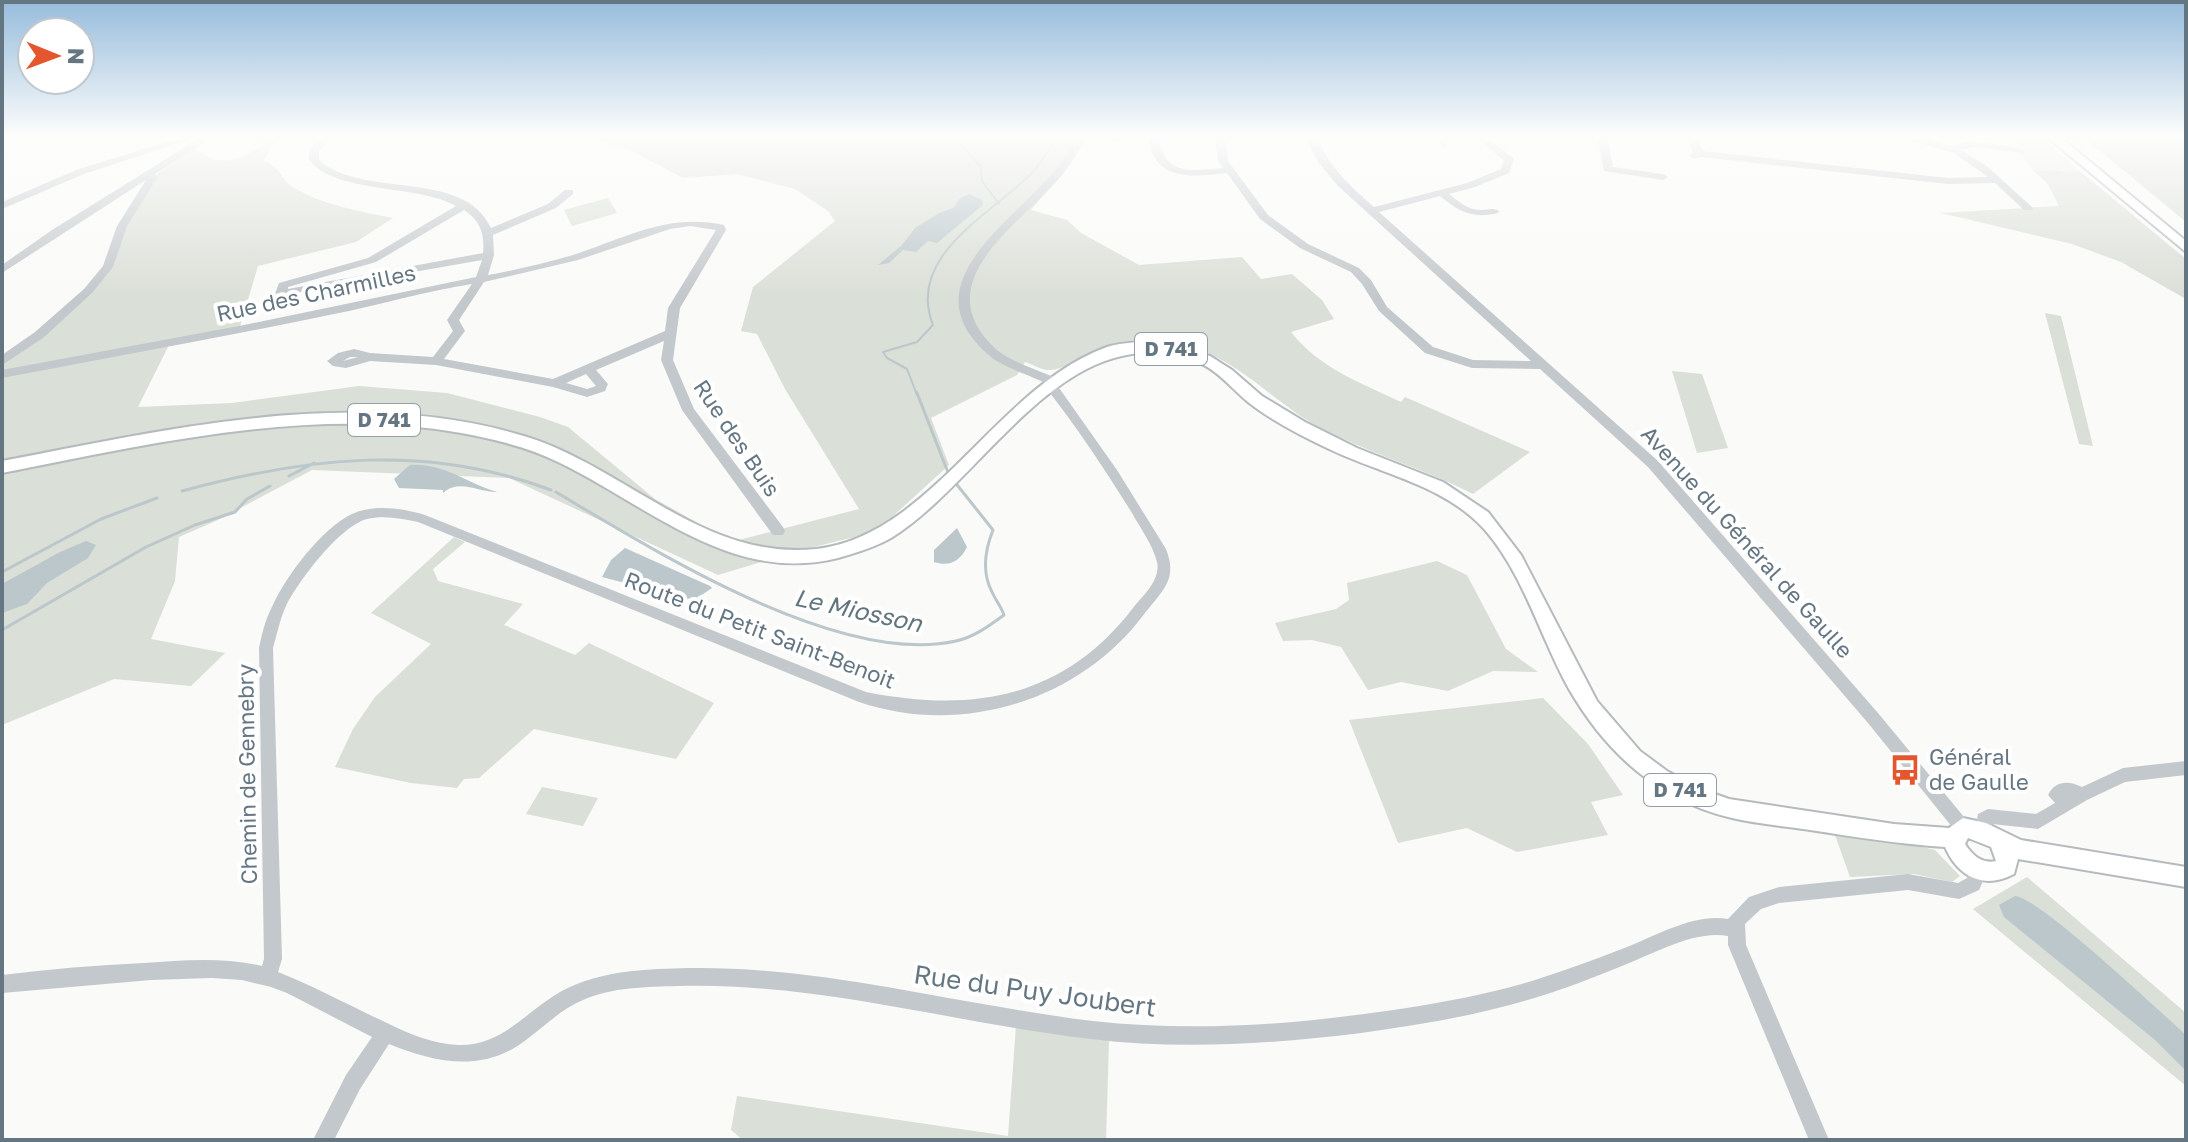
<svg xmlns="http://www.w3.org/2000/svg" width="2188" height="1142" font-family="'Golos Text',sans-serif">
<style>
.built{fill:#e8e9e9}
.green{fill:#dadfd7}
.water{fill:#bbc7cb}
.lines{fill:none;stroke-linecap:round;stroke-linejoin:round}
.stream-far1{stroke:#bbc7cb;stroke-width:2}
.stream{stroke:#bbc7cb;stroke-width:3}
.major-casing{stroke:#b5babe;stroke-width:4}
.minor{fill:#c3c8cc;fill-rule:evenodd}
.major{fill:#fff;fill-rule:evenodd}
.labels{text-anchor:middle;stroke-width:8;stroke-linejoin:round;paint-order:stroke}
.shield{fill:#fff;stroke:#939fa8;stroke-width:2}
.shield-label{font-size:20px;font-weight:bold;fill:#657683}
.street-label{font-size:22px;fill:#657683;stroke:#fff}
.poi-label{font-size:22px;fill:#657683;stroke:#fff;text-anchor:start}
.water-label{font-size:24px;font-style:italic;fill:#60757c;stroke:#fff}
.near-street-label{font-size:26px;fill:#657683;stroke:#fff}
</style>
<rect width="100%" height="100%" fill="#fafaf8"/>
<path class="built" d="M2013,136H2040L2081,172L2033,170L2019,154L2024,152Z"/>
<path class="green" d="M245,136H282L276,140L263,161C282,167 280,181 296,189C326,206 359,211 393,218L356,242L258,266L239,330L170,343L138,407L232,403L359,386L447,393L540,417L568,427L655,499L705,527L739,540L859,509L785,389L757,334L741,331L753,287L835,221L828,211L795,189L737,174L683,178L630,150L584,136H1085L1068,165L1031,210L1067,220L1081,233L1139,265L1242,257L1261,279L1292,274L1322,300L1334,319L1291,332C1319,368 1361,383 1401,402L1405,397L1530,452L1473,494C1423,468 1367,453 1317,426C1272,401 1235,356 1183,345C1146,336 1112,349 1077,361C1069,364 1057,371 1048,370C1041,370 1032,364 1025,362L1017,375L931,418L949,465L891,518L863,535L801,550L718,575L509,478L312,470L218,520L179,537L175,581L151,639L225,653L191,686L114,679L2,725V361L39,335L107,267L122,226L158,173L194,148C219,169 239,161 264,144Z
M2082,136H2186V222Z
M2033,170L2081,172L2186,259V299L2121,262L2072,244L1941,213L2059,206L2047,183Z
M608,198L617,213L572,226L564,210Z
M2045,313L2061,316L2093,446L2079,444Z
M1672,371L1702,374L1728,448L1697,453Z
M454,537L465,542L433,569L438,581L523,604L504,625L575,655L589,643L714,703L676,759L534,729L479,778L464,779L457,788L411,783L335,767L353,729L375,697L431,644L371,613Z
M1437,561L1467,575L1506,649L1538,672L1493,671L1448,691L1401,682L1368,690L1341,647L1312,640L1283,641L1275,623L1336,609L1349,600L1347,583Z
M1543,698L1588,744L1623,795L1591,802L1608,835L1517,852L1467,828L1398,843L1349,720Z
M542,787L598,798L583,826L526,814Z
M1835,835L1893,840L1935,850L1960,876L1952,882L1914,874L1850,877Z
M2027,877L2186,1013V1086L1973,909Z
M1016,1025L1109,1040L1106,1140H743L731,1130L737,1096L1008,1136Z"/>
<path class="water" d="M969,194L982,200L983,205L937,243L928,241L916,252L903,250L889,263L878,265L902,245L915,228L939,213L953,208L959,199Z
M410,465C444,463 466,483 497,492C480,493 460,478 443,493V490L399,488L394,479Z
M957,528L967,547C960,561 950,567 934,562V550Z
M86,541L96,545L88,558L47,583L27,604L2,613V584L60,552Z
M625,548L710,586L712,588L697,598L686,599L602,577L611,560Z
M2015,896C2040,898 2159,1011 2186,1035V1071L2155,1040L2004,917L1999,905Z"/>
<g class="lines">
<path class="stream-far1" d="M954,136L981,167L982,181L999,204
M917,395L907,369L887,358L883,352L917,342L933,325C906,257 988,216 1029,176C1041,165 1049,149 1058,136"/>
<path class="stream" d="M917,393L949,475
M289,476L314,463
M182,491C307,457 427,443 551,490
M556,492C655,551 839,667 956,641C974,637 989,626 1004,615C1001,606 996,601 992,592C982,573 985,550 993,530L954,481
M2,572L101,519L157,498
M2,630L146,547L195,525L235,512L247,499L270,486"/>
<defs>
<path id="major" d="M2046,136H2059L2186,241V252Z
M1157,341L1210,356L1232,370L1262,396L1305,422L1357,448L1443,482L1488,512L1521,555L1597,701L1640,751L1667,771L1698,788L1729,799L1894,824L1949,828L1963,818L1986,823L2021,840L2186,867V887L2018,859L2014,874C1984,890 1958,877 1945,847C1899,844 1855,837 1810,830C1784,826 1758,824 1732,818C1659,801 1606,753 1569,689C1540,637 1524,575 1485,530C1451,492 1402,479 1357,461C1324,448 1274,423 1248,402C1231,388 1217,369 1195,361C1065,314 986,479 891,538C875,547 856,553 838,558C731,585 648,505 558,462C528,447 494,439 461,433C309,406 151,444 2,473V461C170,429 358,384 527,437C626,468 705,561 816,549C932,536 996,387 1107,347C1123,342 1142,342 1157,341ZM1968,838L1991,847L1996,861C1982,864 1973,856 1965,844Z"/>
</defs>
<use href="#major" class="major-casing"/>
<path class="minor" d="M185,136H200L84,174L2,209V202L76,170Z
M203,136H214L155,174L157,178L127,226L113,267L92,293L43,338L2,365V355L35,332L84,289L103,266L117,226L146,180L2,273V265L52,230Z
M324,136H334L319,151V160C361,199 464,168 491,228L548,204L565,190H573V194L556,208L493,235L494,255L488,275C516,270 545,263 573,255C626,238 667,213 724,225L726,230L680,308L673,360L694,409L783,527L785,531L783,535H773L682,410L661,360L664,341L596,370L608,384L605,391L587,397L553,387L436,365L370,361L346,368L333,366L327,361L338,353L354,349L370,353L433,357L453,331L447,320L472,284C425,291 380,305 334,314C224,337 113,357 2,378V370L239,326L476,277L482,260L277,296L275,294L279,283L368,258L456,206C417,184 336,194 309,160V150ZM464,210C480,220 485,234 483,253L288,289V287L376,262ZM690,226L716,230L668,308L665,331L553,379L444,359L465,331L459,320L484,282L578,260L670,229ZM350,357H358L343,361ZM586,374L596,386L587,389L566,383Z
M1076,136H1086C1078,153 1068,169 1056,182C1014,229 925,285 997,350C1011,362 1041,371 1058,379L1060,382L1057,385L1117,470L1166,549C1178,579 1163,590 1145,613C1080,701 962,737 859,702L418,522C402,519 384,515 367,519C340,526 299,580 286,606C280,619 277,634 273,648L282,959L278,972C316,987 352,1007 387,1023C409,1034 433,1044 459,1045C506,1046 530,1005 570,987C608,970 648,969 689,968C825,966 958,1005 1093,1021C1183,1031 1275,1026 1364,1014C1422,1006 1479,997 1535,980C1566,970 1597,959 1627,947C1657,935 1695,913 1728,919L1749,897L1779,887L1908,874L1958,883L1967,878L1973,864L1979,862L1985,864L1988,870L1979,890L1959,899L1908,890L1779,903L1761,909L1745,924L1746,945L1829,1140H1809L1728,945V936C1693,930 1654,954 1622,966C1592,978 1562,990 1531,999C1475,1016 1418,1025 1361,1033C1272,1044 1180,1050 1091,1039C953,1023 818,982 678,986C647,987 612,987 583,1000C561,1009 545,1026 526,1040C483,1073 436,1063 389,1044L360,1089L334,1140H313L346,1075L372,1037L287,993L271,987L242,980L212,978L151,980L2,993V975C49,969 97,965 144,963C183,960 224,957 262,966L264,959L259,648C262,634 265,620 272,607C285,577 322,528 352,514C374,504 402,508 425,515L866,692C972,713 1063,699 1133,608C1143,595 1161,580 1157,562C1153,545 1140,528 1132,513C1105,470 1077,427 1046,388L1045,383C1030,375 1002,367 990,356C909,288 1005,227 1049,177C1061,165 1069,151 1076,136Z
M1109,136H1120L1125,140L1117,142Z
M1148,136H1158C1164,176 1189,171 1223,168L1218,161L1215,136H1225L1228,161L1268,215L1308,244L1359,268L1371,280L1387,307L1433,347L1473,360L1531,361L1337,185L1316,159L1306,136H1316C1330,168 1348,184 1374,207L1467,183L1501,169L1504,160L1474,136H1485L1512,157L1514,159L1509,173L1475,187L1449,194C1458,201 1468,210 1480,210C1488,210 1492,207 1499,211L1498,213C1473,219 1459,212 1440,196L1379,212L1658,461L1878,713L1969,823L1971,828L1969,833L1963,835L1957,833L1868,723L1648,467L1540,369L1472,368L1425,353L1379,311L1362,284L1351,272L1300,248L1260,219L1227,173C1190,177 1154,182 1148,136Z
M1437,136H1447V147H1441Z
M1597,136H1607L1613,167L1663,174L1668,177L1663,180L1604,171Z
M1686,136H1696L1703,151L1948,178L1988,177L1954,153L1895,136L1923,137L1952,146L1973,141L2020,148L2025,151L2023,153L1973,147L1961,150L1988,167L2033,208L2032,210H2024L1995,183L1948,184L1701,157L1694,159L1689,156L1693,153Z
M2064,136H2076L2079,139L2074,142Z
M2186,761V775L2125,782L2087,800L2038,829L1992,824L1989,835L1983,837L1977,835L1975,830L1978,814L1988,809L2036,814L2055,803L2048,795C2055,781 2068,780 2082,787L2123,768Z"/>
<use href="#major" class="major"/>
</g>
<linearGradient id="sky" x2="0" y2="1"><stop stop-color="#96bcdc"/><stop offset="0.46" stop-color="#fdfdfc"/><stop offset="1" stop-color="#fdfdfc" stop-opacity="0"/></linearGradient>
<rect width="2188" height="296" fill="url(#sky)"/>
<defs>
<symbol id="bus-bare" viewBox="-9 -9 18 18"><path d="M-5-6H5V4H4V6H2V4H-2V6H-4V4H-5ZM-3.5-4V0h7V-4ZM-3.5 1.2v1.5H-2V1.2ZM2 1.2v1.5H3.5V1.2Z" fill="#e4572e" stroke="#fff" stroke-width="2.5" paint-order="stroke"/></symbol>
</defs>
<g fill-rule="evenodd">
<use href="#bus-bare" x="1883" y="748" width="44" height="44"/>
</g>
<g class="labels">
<g class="shield">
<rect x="1135" y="333" width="72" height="32" rx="6"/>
<rect x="348" y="404" width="72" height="32" rx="6"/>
<rect x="1644" y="774" width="72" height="32" rx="6"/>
</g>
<g class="shield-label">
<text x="1171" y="356">D 741</text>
<text x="384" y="427">D 741</text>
<text x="1680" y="797">D 741</text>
</g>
<g class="street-label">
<text transform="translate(316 293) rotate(-12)" y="8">Rue des Charmilles</text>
<text transform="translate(737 438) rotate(56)" y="8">Rue des Buis</text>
<text transform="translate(1747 542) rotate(48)" y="8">Avenue du Général de Gaulle</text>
<text transform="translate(760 630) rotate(21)" y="8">Route du Petit Saint-Benoit</text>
<text transform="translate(247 774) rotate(-91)" y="8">Chemin de Gennebry</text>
</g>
<g class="poi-label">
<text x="1929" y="765">Général<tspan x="1929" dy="25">de Gaulle</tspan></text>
</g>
<g class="water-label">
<text transform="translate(858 611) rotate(12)" y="8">Le Miosson</text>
</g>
<g class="near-street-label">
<text transform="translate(1035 991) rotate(8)" y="9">Rue du Puy Joubert</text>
</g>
</g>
<rect width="2188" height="1142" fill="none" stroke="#657683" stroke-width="8"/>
<g transform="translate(56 56) rotate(91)"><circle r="38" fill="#ffffff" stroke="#c1c8cd" stroke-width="2"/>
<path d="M0-6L14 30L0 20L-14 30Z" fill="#e4572e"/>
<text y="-12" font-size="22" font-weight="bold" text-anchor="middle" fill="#657683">N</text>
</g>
</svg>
